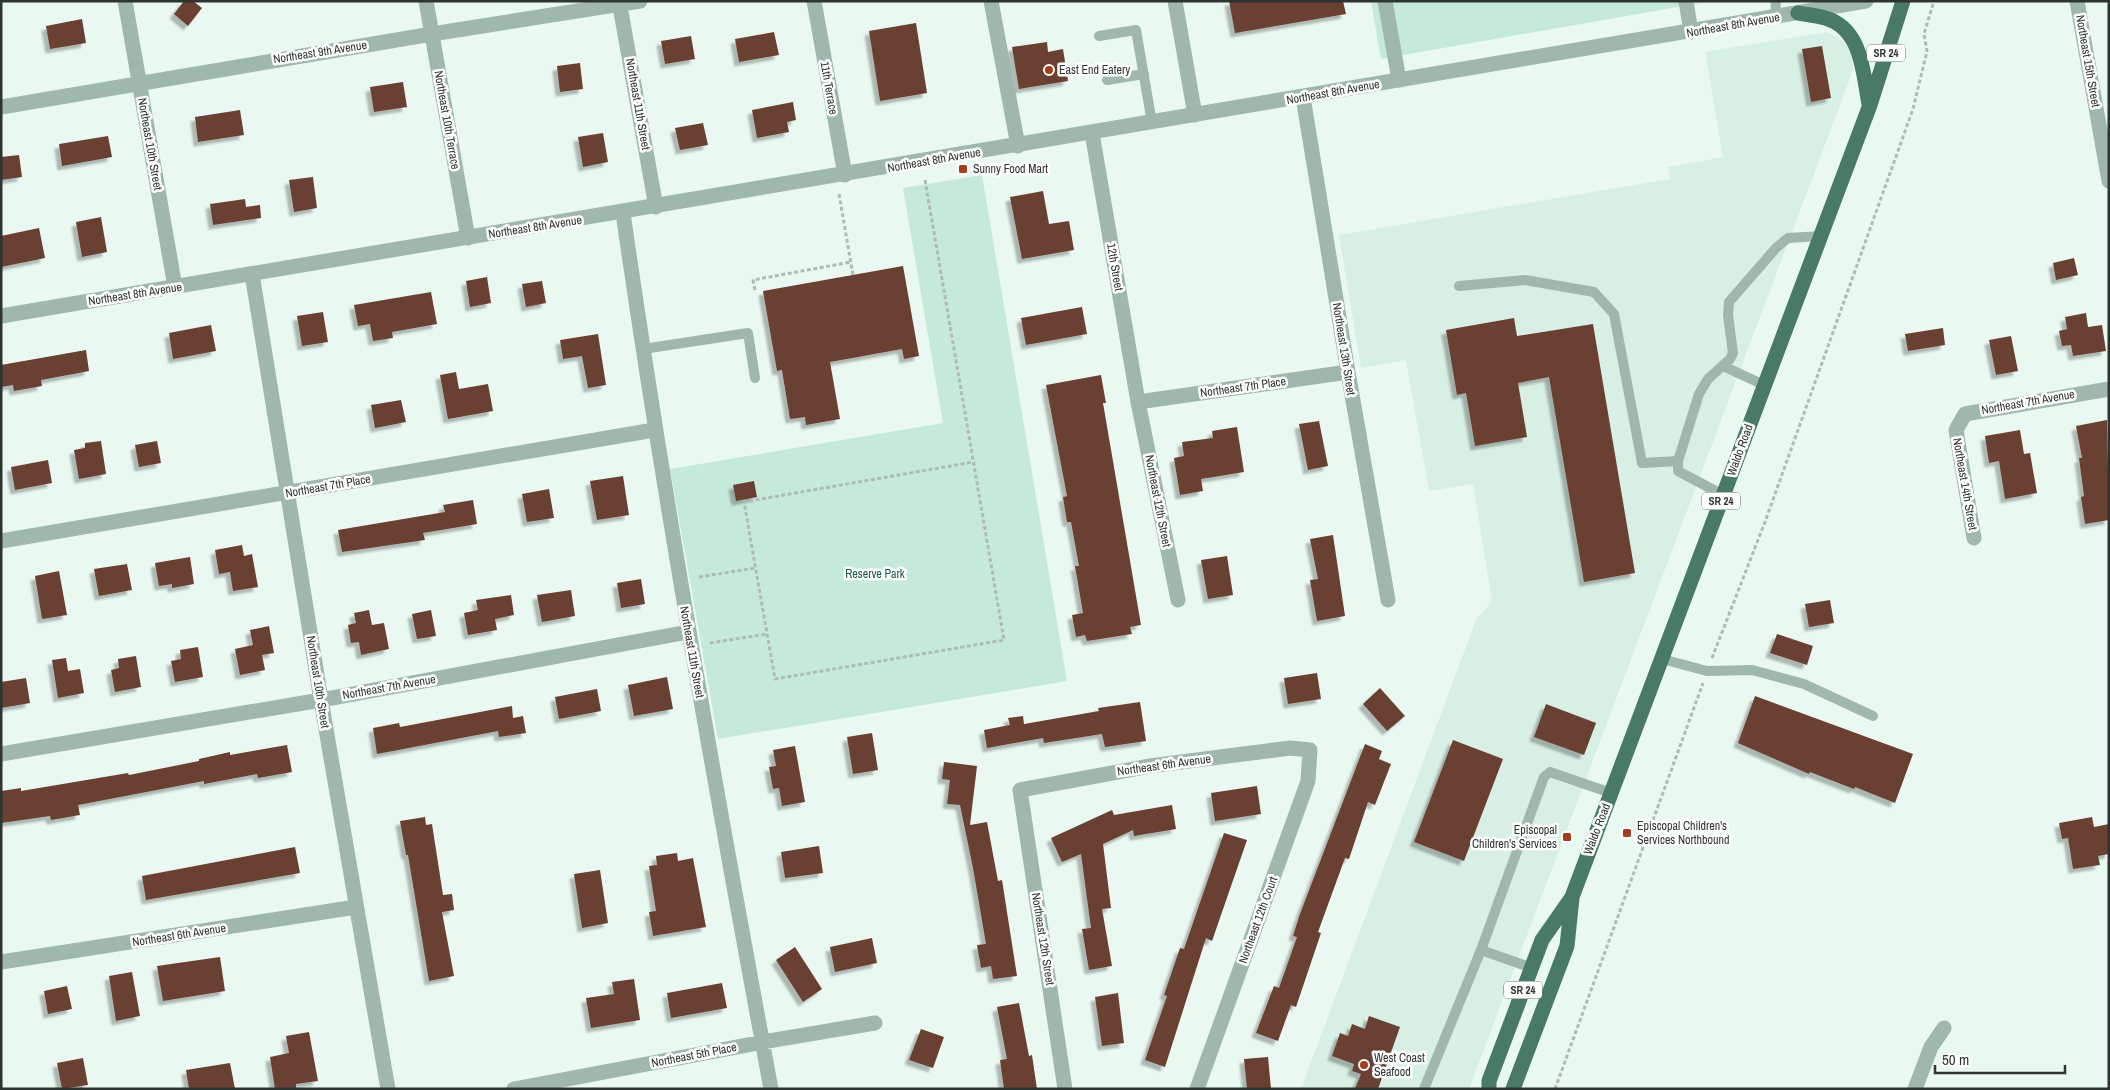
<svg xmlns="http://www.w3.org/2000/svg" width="2110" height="1090" font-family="'Archivo Narrow',sans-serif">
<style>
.built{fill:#d7efe4}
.green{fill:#c6eada}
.building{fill:#6b3f31;filter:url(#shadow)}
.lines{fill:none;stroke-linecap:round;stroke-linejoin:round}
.path{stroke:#afbcb6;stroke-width:3;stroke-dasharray:4 2.5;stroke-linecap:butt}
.service{stroke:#9fb7ac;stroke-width:10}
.minor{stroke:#9fb7ac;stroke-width:15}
.tertiary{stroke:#9fb7ac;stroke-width:15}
.trunk{stroke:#487a66;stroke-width:15}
.poi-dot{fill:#a53d1c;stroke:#fff;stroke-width:2}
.labels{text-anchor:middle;stroke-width:5;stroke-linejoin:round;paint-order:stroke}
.shield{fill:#fff;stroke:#6d716f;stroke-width:1}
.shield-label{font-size:11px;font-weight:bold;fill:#2e3431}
.street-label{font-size:12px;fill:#2e3431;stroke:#fff}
.poi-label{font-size:12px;fill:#2e3431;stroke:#fff;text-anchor:start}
.park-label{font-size:12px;fill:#185d47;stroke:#fff}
</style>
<defs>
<filter id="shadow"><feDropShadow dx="-4.5" dy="4.5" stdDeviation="1" flood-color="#0004"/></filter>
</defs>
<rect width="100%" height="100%" fill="#e9f9f1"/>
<path class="built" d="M1827,32L1842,40L1851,52L1853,66L1849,81L1469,1089H1301L1476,620L1492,601L1473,484L1429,491L1406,360L1361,368L1339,235L1670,179L1668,167L1723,157L1705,52Z"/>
<path class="green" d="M1371,1H1712L1381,59Z
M982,175L1067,681L718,739L670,469L943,423L903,188Z"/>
<path class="building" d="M184,1H193L202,8L188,26L174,14Z
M1229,1H1343L1346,14L1235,33Z
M82,19L86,43L50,49L46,26Z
M916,23L927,93L880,101L869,31Z
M774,32L779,55L739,62L735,39Z
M691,36L695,59L665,64L661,41Z
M1047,42L1048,52L1063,49L1068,81L1019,89L1012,47Z
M1822,46L1831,98L1811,102L1802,49Z
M580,63L583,89L560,92L557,66Z
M403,82L407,107L374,112L370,87Z
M793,102L796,120L787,122L789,132L757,138L752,110Z
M240,110L244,135L198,142L195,117Z
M703,123L708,145L680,150L675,128Z
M603,133L608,162L583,167L578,137Z
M108,136L112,157L62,166L59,144Z
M19,155L22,177L1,180V157Z
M313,177L317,208L294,212L289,180Z
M1043,191L1049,224L1069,221L1074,250L1022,259L1010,197Z
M245,199L246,207L260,205L261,218L213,225L210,204Z
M101,217L107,252L82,257L76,222Z
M39,228L45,258L1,267V236Z
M2074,258L2078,275L2056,280L2053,263Z
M903,266L919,356L904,359L902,349L830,362L840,419L806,425L805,417L790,419L782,370L777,371L763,291Z
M487,277L491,303L470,307L466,281Z
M542,281L546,303L526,307L522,284Z
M431,292L437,324L392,332L393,338L373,341L370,324L358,326L354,305Z
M1082,307L1087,334L1026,345L1021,318Z
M323,312L328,342L302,346L297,316Z
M2086,313L2088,327L2102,325L2106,351L2073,356L2071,345L2062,346L2059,331L2067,329L2065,317Z
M1514,318L1517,336L1593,324L1635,573L1584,582L1549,377L1518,383L1527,437L1475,446L1466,393L1457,395L1446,330Z
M211,325L216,351L173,359L169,333Z
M1943,328L1945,345L1908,351L1905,334Z
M598,334L606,385L588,388L582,356L563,359L560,340Z
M2011,336L2018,371L1996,375L1989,340Z
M86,350L89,371L41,380L42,386L14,391L13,385L1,387V365Z
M456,372L459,389L488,384L493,411L448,419L440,375Z
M1101,375L1106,403H1103L1141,625L1130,627L1132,634L1087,641L1085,635L1076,637L1072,615L1083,613L1075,566H1079L1071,522H1067L1063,497L1067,496L1046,385Z
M401,400L406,422L375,428L371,405Z
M2107,420L2109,520L2085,524L2081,497L2084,496L2079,458H2082L2076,426Z
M1319,421L1328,466L1308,470L1299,424Z
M1237,427L1244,472L1201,479L1203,491L1180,495L1174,458L1184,456L1182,442L1213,438L1212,431Z
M2020,430L2024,454L2030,453L2037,493L2005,499L1999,461L1989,463L1985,436Z
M101,441L106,474L79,479L74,450L85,448V443Z
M157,441L161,463L139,467L135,445Z
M48,460L52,483L15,490L11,467Z
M623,476L629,515L597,520L590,481Z
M754,481L757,497L736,501L733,485Z
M549,489L554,518L527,522L522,494Z
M473,500L477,524L423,533L425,540L342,552L338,530L445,512L443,505Z
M1333,535L1345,616L1317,621L1310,580L1318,579L1310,539Z
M242,545L244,556L252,554L258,587L233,591L230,572L219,574L215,550Z
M1227,556L1233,595L1208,599L1201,560Z
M190,557L194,584L172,588V584L159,586L155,563Z
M127,564L132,590L99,596L94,569Z
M59,571L67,615L42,619L35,576Z
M641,579L645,604L621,608L617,583Z
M571,590L575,616L542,622L537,595Z
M511,595L514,615L495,619L497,630L468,635L464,613L478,610L476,600Z
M1830,600L1834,623L1809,627L1805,604Z
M369,610L372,625L384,623L389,649L361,655L359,642L351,643L348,625L356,623L354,613Z
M431,610L436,636L417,639L412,614Z
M269,626L274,653L262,655L265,670L240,675L235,649L253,645L250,630Z
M1777,634L1813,646L1807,665L1770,653Z
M198,647L203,677L175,682L171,661L181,659L180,650Z
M136,656L141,687L115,692L111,670L119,668L118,659Z
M66,658L68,671L80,669L84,693L58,698L52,660Z
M1317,673L1321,699L1288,704L1284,678Z
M667,677L673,709L634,716L628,685Z
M26,678L30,703L1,708V682Z
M1380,688L1405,716L1387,731L1363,704Z
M597,689L601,711L559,719L555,697Z
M1755,696L1913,754L1895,803L1855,787L1854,789L1810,772L1809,774L1738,743Z
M1140,702L1146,741L1105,747L1102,734L1044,743L1043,738L987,748L984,730L1010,725L1008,718L1023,716L1024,724L1099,711L1098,708Z
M1546,704L1596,723L1584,755L1534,737Z
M512,706L513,718L523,716L526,733L499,737L498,731L377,754L373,728L399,723L400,727Z
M872,733L878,770L853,774L847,737Z
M1453,740L1503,759L1464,861L1414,842Z
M1365,744L1382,751L1379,759L1391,764L1375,805L1368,802L1349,859L1345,858L1318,932L1321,933L1296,1007L1291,1005L1278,1041L1256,1033L1274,986L1279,988L1297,937L1293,936L1300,914Z
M287,745L292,772L258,778L257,774L204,784V781L78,805L80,815L51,820L50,816L1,823V791L21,788V791L128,773L129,775L199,761V759L230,752V755Z
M795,746L805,802L782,806L779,788L773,789L769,767L776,766L773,750Z
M944,762L977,766L970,825L987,822L998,881L1002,880L1017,976L993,979L991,966L981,968L977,945L986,944L973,868L960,805L947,804L950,780L942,779Z
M1257,786L1261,814L1215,821L1211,793Z
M1172,805L1176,829L1134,836L1133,830L1103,844L1111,908L1102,909L1112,966L1089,970L1082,929L1091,928L1081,854L1062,862L1051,838L1112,810L1114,815Z
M425,817L426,825L432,824L443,895L452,894L454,910L442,912L454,976L429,981L408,855H406L400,821Z
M2092,817L2094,827L2109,824V854L2098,856L2100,865L2073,869L2068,838L2062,839L2059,823Z
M1224,833L1247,840L1212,941L1206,938L1165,1067L1145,1060L1167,996L1164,995L1180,948L1184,949Z
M819,846L823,873L785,878L781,852Z
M295,847L300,873L146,900L142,876Z
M677,853L678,861L693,858L706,927L653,936L649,912L656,911L649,866L657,865L656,856Z
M600,870L608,923L582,928L574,874Z
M872,938L877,963L835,972L830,947Z
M795,947L822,989L803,1002L776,960Z
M220,957L225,991L163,1001L157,966Z
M132,972L140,1016L116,1021L109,976Z
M634,979L640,1020L591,1028L586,998L614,994L612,982Z
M722,983L727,1008L671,1018L667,993Z
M67,986L72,1009L48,1014L44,991Z
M1118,993L1124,1043L1102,1046L1095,997Z
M1019,1003L1029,1056L1032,1055L1037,1089H1004L1000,1060L1007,1059L997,1007Z
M1369,1016L1400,1027L1378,1089H1355L1361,1074L1352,1071L1354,1064L1332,1056L1340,1033L1348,1036L1352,1024L1365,1029Z
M921,1029L944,1037L933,1068L909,1060Z
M309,1032L318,1081L296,1084V1089H275L270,1057L289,1053L286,1036Z
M1268,1057L1271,1089H1247L1244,1059Z
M83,1058L88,1085L62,1089L57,1063Z
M230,1063L235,1089H189L186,1070Z"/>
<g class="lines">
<path class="path" d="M925,180L1004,640L775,679L744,502L973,462
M839,194L853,275
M755,290L753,280L851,262
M699,577L755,568
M710,643L767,634
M1712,658L1765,522L1913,109L1927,51L1924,34L1934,1
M1555,1089L1703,683"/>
<path class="service" d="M1775,17L1776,1
M1099,36L1136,30L1152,123
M1107,80L1144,74
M1459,286L1525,280L1594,292L1614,314L1642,463L1678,461
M643,349L748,333L755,378
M1723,366L1764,385
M1723,495L1678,471V461L1699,394L1708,379L1730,359L1733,353L1728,315L1729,302L1776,248L1788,238L1821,236
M1662,659L1707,671L1752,670L1804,684L1873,716
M1481,950L1532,968
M1424,1089L1481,950L1544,777L1550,772L1611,793"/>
<path class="minor" d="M125,1L175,287
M426,1L468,238
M619,1L656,207
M814,1L845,175
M991,1L1018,146
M1175,1L1195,115
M1385,1L1399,80
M1303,97L1348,372L1388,600
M1,107L432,34L640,1
M1092,133L1138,402L1178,600
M623,213C665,506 717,797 771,1089
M252,274L321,700L388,1089
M1138,402L1348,372
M1974,538L1956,430L1965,414L2109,389
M1,541L654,430
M1,754L321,700L688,632
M1,962L356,907
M514,1089L763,1042L875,1023
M1065,1089L1020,790L1150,766L1290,748L1310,750L1308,781L1197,1089
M1915,1089L1931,1047L1944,1028"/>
<path class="tertiary" d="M1686,1L1691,32
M2077,1L2109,181
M1,316L1866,1"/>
<path class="trunk" d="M1798,13C1807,15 1816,15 1825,18C1862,28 1863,73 1869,104
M1489,1089V1081L1542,940L1572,897L1870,105L1903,1
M1513,1089L1567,946L1572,898"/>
</g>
<g class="poi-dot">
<circle cx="1049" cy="70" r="5"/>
<rect x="958" y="164" width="10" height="10" rx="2.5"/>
<rect x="1622" y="828" width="10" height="10" rx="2.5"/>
<rect x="1562" y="832" width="10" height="10" rx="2.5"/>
<circle cx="1364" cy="1065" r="5"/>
</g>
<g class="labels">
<g class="shield">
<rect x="1867" y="44.5" width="38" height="17" rx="4"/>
<rect x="1702" y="492.5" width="38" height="17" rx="4"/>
<rect x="1504" y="981.5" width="38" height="17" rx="4"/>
</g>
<g class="shield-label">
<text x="1886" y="57">SR 24</text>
<text x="1721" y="505">SR 24</text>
<text x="1523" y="994">SR 24</text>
</g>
<g class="street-label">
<text transform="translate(1733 25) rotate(-10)" y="4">Northeast 8th Avenue</text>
<text transform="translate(320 52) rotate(-9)" y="4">Northeast 9th Avenue</text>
<text transform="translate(2088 61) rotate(80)" y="4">Northeast 15th Street</text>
<text transform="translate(829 88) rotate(80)" y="4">11th Terrace</text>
<text transform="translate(1333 92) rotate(-10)" y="4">Northeast 8th Avenue</text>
<text transform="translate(638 104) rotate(80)" y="4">Northeast 11th Street</text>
<text transform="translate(447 120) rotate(80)" y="4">Northeast 10th Terrace</text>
<text transform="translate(150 144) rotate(80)" y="4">Northeast 10th Street</text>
<text transform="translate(934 160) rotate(-10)" y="4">Northeast 8th Avenue</text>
<text transform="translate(535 227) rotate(-9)" y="4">Northeast 8th Avenue</text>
<text transform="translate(1115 267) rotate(80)" y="4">12th Street</text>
<text transform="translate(135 294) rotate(-9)" y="4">Northeast 8th Avenue</text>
<text transform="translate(1344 349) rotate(81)" y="4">Northeast 13th Street</text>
<text transform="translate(1243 387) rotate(-8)" y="4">Northeast 7th Place</text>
<text transform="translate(2028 402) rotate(-10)" y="4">Northeast 7th Avenue</text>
<text transform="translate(1740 450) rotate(-70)" y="4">Waldo Road</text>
<text transform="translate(1965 484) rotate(80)" y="4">Northeast 14th Street</text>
<text transform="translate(328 486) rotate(-10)" y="4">Northeast 7th Place</text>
<text transform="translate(1158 501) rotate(79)" y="4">Northeast 12th Street</text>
<text transform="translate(692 652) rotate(80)" y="4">Northeast 11th Street</text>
<text transform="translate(318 682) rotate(81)" y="4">Northeast 10th Street</text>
<text transform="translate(389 687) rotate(-10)" y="4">Northeast 7th Avenue</text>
<text transform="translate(1164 765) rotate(-8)" y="4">Northeast 6th Avenue</text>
<text transform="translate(1597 829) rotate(-69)" y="4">Waldo Road</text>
<text transform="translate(1258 920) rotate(-70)" y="4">Northeast 12th Court</text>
<text transform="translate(179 935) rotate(-9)" y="4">Northeast 6th Avenue</text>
<text transform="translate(1043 939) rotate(81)" y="4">Northeast 12th Street</text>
<text transform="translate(694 1055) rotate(-11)" y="4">Northeast 5th Place</text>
</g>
<g class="poi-label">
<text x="1059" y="74">East End Eatery</text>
<text x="973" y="173">Sunny Food Mart</text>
<text x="1637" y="830">Episcopal Children's<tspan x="1637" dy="14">Services Northbound</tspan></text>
<text x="1557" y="834" text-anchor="end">Episcopal<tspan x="1557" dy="14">Children's Services</tspan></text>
<text x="1374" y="1062">West Coast<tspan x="1374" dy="14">Seafood</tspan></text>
</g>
<g class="park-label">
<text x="875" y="578">Reserve Park</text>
</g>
</g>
<rect width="2110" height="1090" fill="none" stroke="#2e3431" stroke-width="5"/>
<path d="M1935 1065v8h130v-8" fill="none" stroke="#2e3431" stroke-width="2.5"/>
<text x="1942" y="1065" font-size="15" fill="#2e3431" stroke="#ffffff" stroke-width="4" paint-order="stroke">50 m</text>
</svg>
